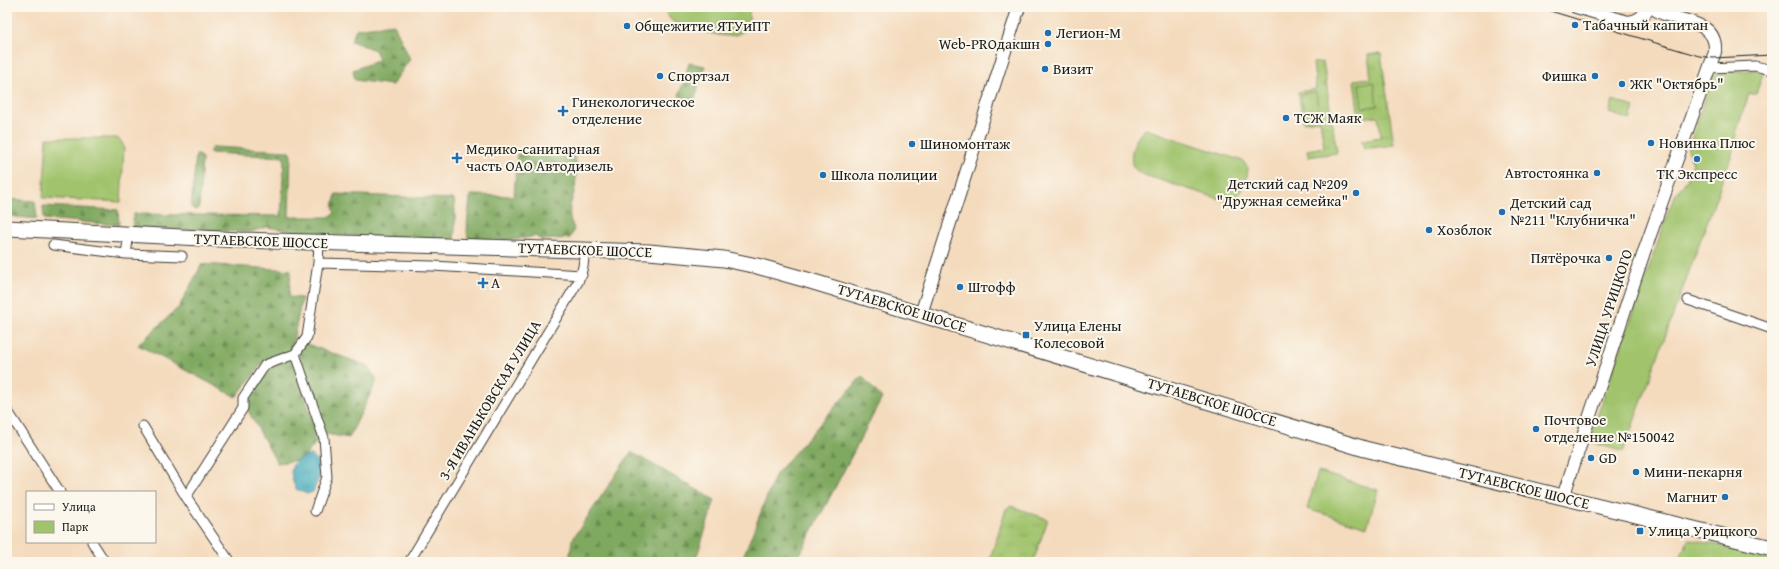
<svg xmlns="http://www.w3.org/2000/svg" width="1779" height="569" font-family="'Gentium Book Plus',serif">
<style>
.grass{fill:url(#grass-tufts);stroke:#5e7044}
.forest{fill:url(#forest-firs);stroke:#4e623e}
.park{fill:#a0c36c;stroke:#5e7044}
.water{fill:url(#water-ripples);stroke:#2e636d}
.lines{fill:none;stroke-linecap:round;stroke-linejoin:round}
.minor-casing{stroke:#3c3934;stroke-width:11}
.tertiary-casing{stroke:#3c3934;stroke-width:14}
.primary-casing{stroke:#3c3934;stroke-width:17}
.minor{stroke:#fff;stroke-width:9}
.tertiary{stroke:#fff;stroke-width:12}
.primary{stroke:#fff;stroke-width:15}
.tram{stroke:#1c1c1c;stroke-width:1}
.poi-dot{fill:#1f6fb2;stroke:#fbf7ec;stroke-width:1.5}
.labels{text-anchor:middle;stroke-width:4;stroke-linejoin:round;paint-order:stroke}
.poi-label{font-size:15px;fill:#1c1c1c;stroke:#fbf7ec;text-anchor:start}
.street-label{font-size:15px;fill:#1c1c1c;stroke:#fbf7ec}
</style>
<defs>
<pattern id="grass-tufts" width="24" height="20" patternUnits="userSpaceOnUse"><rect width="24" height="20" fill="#a0c36c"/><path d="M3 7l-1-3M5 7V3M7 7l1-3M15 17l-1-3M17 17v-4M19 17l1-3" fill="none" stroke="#89a75d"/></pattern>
<pattern id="forest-firs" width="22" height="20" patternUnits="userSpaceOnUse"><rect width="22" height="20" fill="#80a960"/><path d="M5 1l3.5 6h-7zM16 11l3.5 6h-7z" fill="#68894e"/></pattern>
<pattern id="water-ripples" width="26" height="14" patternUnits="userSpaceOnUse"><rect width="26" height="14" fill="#3faabe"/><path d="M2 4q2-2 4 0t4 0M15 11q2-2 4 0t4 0" fill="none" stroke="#348a9a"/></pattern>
</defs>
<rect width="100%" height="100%" fill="#fbf7ec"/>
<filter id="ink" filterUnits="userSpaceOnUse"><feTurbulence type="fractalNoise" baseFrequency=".025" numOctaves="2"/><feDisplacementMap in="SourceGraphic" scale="8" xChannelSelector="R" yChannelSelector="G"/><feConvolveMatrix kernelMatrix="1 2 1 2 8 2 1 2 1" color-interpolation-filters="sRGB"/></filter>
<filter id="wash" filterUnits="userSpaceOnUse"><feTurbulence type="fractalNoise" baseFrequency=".012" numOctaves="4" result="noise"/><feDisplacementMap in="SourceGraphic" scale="16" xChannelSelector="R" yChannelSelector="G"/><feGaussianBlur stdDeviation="0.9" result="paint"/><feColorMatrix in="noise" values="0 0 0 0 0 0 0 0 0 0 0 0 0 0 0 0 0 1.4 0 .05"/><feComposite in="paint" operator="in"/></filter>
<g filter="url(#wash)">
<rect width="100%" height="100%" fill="#f4dbbe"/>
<path class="grass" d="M1381,53L1394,145L1364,149L1362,140L1381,137L1378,116L1359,118L1354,80L1371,78L1368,55Z
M1323,62L1337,153L1308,157L1307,150L1324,147L1320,120L1303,122L1298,92L1316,89L1313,63Z
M1011,506L1047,519V522L1033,562H989L1006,509Z"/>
<path class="forest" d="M394,24L410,59L392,85L355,80L353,70L379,60L375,50L351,41L356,29Z
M689,63L705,66L694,101L679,96Z
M213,147L288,151L291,154L289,217H329L335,213L333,207L336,194L454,199C455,207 456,232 454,238L449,240L310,234L267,227L250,232L132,228L134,214L281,216L284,157L211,153L209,151Z
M517,154L575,156C577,165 576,179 575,188C573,198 568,207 570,217C570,221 573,225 574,229L570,238L541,240L535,236C512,242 492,240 468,238C465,225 470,209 470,195L514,196Z
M196,155H199L202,159L199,208L195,210L191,207Z
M7,199L35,201L37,219L7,216Z
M43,206L118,210L119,225L44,219Z
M202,264L291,270L289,297L302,298L291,351L263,362L236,397L138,345L179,307Z
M301,342L368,366L377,380L349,438L326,434L299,355Z
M292,358L319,439L302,460L277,463L245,405L268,368Z
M862,376L882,398L796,562H741L776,474Z
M631,452L715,500L695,562H569L572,540Z"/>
<path class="park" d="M664,7H749C753,44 723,37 700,31C693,29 685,28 679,25C671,22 666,15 664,7Z
M1755,70L1764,71L1756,94H1749L1736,133V143L1623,452L1598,444L1592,441L1593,428L1674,196L1687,180L1693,163L1688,149L1712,78L1719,72Z
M1374,82L1377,106L1362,108L1359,84Z
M1316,92L1319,117L1305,119L1301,94Z
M1613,100L1634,107L1630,120L1609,113Z
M1146,129L1243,161L1248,168C1247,183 1241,202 1223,200L1147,176C1143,174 1137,172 1134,168C1127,158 1135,135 1146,129Z
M47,138H117L121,141L124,147L121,202L43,198Z
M1318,472L1378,490L1367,527L1307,509Z
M1689,539L1772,556V562H1678Z"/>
<path class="water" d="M311,455C326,468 319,477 313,492L307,494L296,489C287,470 290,459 311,455Z"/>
</g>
<g filter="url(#ink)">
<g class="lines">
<defs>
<path id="minor" d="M1710,68L1755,66L1772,70
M53,245L126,254L182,256
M126,254L129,234
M318,263L433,266L582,275
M1688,300L1772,329
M7,410L60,492
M143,426L186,497L230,562
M186,497L243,408V398L265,365L295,354
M315,511L327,477L324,438L295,354L307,337L318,263L319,243
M92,542L105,562
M409,562L578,282L583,267L585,249"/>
<path id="tertiary" d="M1576,7L1628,22C1638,21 1645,16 1648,7
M921,314L1019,7
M1563,497L1644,252L1715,52C1718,16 1673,24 1651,7"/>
<path id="primary" d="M7,228L240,240L649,252L724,259L757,266L807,280L1365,449L1772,548"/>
</defs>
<use href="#minor" class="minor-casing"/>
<use href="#tertiary" class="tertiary-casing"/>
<use href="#primary" class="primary-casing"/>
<use href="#minor" class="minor"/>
<use href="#tertiary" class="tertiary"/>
<use href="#primary" class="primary"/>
<path class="tram" d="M1537,7L1699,56L1713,58L1772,55"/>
</g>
</g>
<g class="poi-dot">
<circle cx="1575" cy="25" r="4"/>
<circle cx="627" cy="26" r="4"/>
<circle cx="1048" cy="33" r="4"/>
<circle cx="1048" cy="44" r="4"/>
<circle cx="1045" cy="69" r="4"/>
<circle cx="660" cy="76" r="4"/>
<circle cx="1595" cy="76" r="4"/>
<circle cx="1622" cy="84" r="4"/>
<path d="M561 105h4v4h4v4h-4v4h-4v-4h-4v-4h4z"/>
<circle cx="1286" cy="118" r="4"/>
<circle cx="1651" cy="143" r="4"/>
<circle cx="912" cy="144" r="4"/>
<path d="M455 152h4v4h4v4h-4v4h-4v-4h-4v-4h4z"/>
<circle cx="1697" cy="159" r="4"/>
<circle cx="1597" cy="173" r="4"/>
<circle cx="823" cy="175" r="4"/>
<circle cx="1356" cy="193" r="4"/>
<circle cx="1502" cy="212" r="4"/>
<circle cx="1429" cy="230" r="4"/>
<circle cx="1609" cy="258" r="4"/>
<path d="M481 277h4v4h4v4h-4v4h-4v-4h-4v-4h4z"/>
<circle cx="960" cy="287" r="4"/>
<rect x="1022" y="331" width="8" height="8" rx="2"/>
<circle cx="1536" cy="429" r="4"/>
<circle cx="1591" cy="458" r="4"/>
<circle cx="1636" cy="472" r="4"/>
<circle cx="1725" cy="497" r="4"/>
<rect x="1636" y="527" width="8" height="8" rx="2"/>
</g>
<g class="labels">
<g class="poi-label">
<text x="1583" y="30">Табачный капитан</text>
<text x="635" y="31">Общежитие ЯТУиПТ</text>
<text x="1056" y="38">Легион-М</text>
<text x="1040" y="49" text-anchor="end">Web-PROдакшн</text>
<text x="1053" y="74">Визит</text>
<text x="668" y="81">Спортзал</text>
<text x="1587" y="81" text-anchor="end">Фишка</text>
<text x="1630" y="89">ЖК "Октябрь"</text>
<text x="572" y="107">Гинекологическое<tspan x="572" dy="17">отделение</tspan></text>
<text x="1294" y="123">ТСЖ Маяк</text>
<text x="1659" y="148">Новинка Плюс</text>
<text x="920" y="149">Шиномонтаж</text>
<text x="466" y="154">Медико-санитарная<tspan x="466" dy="17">часть ОАО Автодизель</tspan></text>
<text x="1589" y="178" text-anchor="end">Автостоянка</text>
<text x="1697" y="179" text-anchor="middle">ТК Экспресс</text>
<text x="831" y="180">Школа полиции</text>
<text x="1348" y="189" text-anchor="end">Детский сад №209<tspan x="1348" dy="17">"Дружная семейка"</tspan></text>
<text x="1510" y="208">Детский сад<tspan x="1510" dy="17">№211 "Клубничка"</tspan></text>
<text x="1437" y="235">Хозблок</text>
<text x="1601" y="263" text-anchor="end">Пятёрочка</text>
<text x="491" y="288">А</text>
<text x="968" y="292">Штофф</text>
<text x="1034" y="331">Улица Елены<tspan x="1034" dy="17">Колесовой</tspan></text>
<text x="1544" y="425">Почтовое<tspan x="1544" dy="17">отделение №150042</tspan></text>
<text x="1599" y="463">GD</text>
<text x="1644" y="477">Мини-пекарня</text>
<text x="1717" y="502" text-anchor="end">Магнит</text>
<text x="1648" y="536">Улица Урицкого</text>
</g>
<g class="street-label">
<text transform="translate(261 241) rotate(2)" y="5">ТУТАЕВСКОЕ ШОССЕ</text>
<text transform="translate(585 250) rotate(2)" y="5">ТУТАЕВСКОЕ ШОССЕ</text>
<text transform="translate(902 308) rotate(17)" y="5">ТУТАЕВСКОЕ ШОССЕ</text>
<text transform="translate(1609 308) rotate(-72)" y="5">УЛИЦА УРИЦКОГО</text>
<text transform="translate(490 400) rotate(-59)" y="5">3-Я ИВАНЬКОВСКАЯ УЛИЦА</text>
<text transform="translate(1212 402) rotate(17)" y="5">ТУТАЕВСКОЕ ШОССЕ</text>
<text transform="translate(1524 488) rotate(14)" y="5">ТУТАЕВСКОЕ ШОССЕ</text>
</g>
</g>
<rect width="1779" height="569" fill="none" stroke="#fbf7ec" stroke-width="24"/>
<rect x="26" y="491" width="130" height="52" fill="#fbf7ec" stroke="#a29f99"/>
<rect x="34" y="504" width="20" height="6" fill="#ffffff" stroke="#a29f99"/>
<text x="62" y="511" font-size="12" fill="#1c1c1c">Улица</text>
<rect x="34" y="521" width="20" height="12" fill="#a0c36c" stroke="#a29f99"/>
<text x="62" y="531" font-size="12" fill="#1c1c1c">Парк</text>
</svg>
